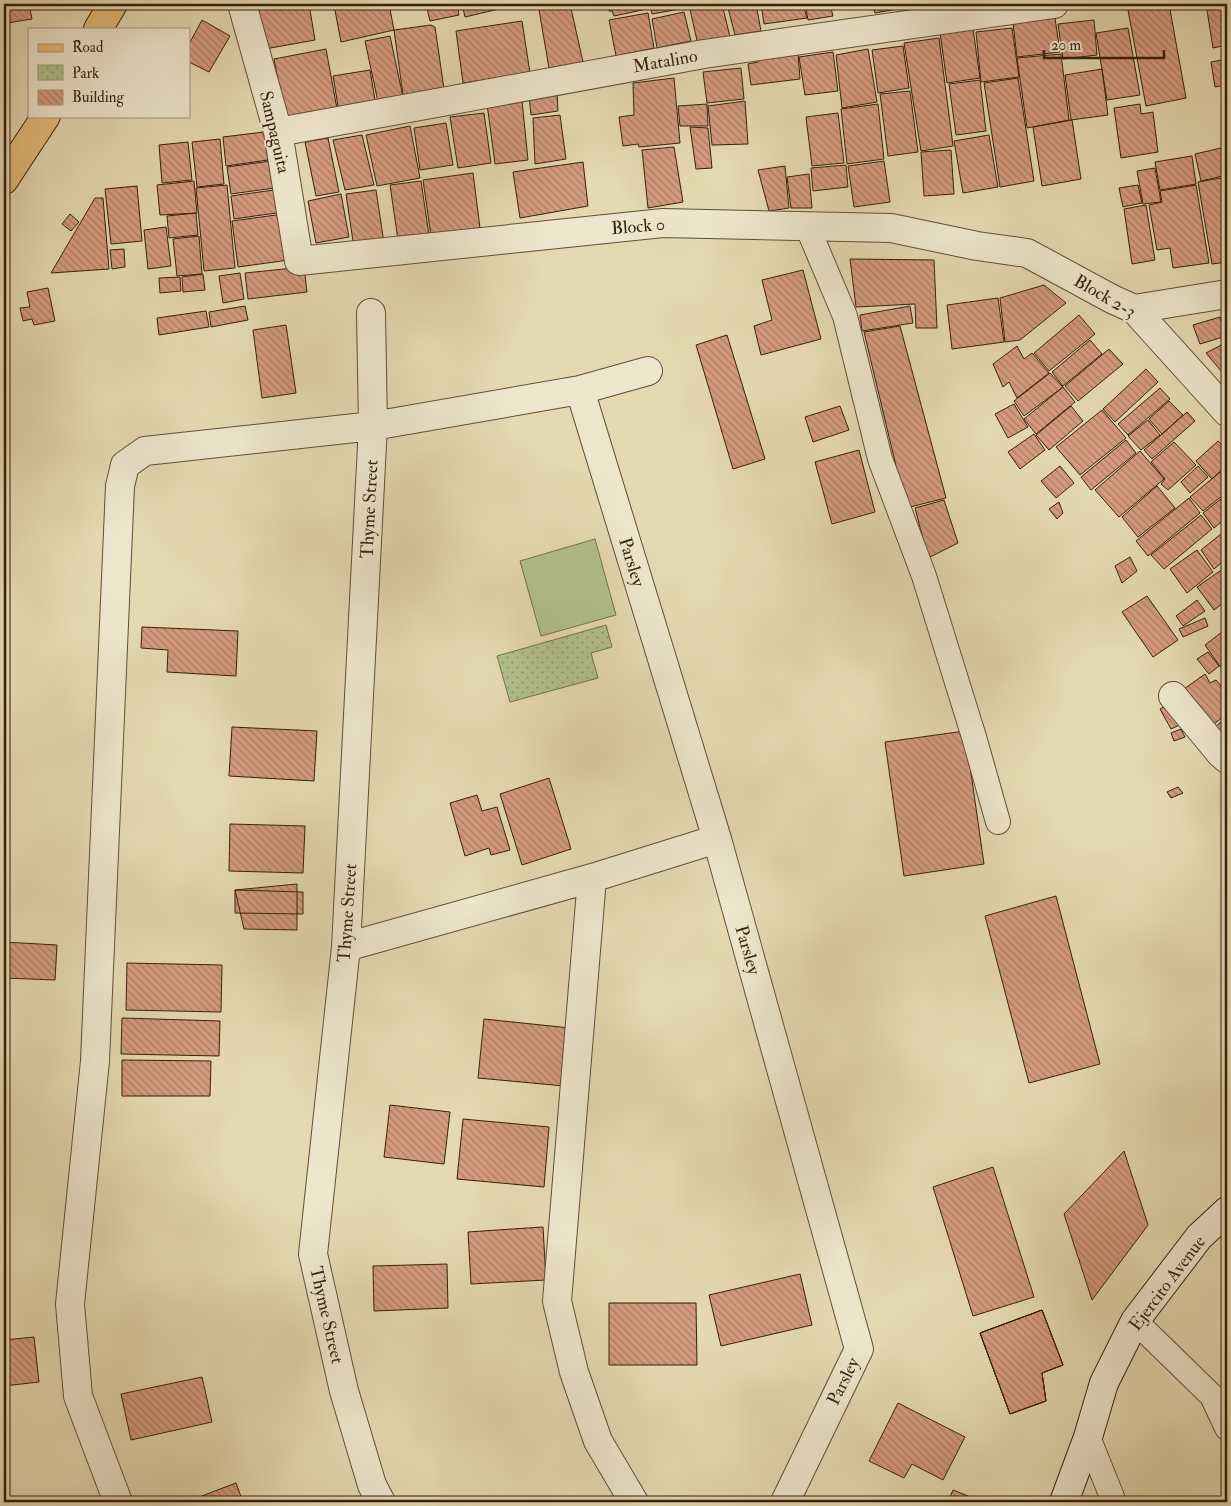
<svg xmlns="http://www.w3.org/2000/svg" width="1231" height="1506" font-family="'IM FELL Double Pica',serif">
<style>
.park{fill:url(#park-dots);stroke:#73704e}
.pitch{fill:#b1c08e;stroke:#73704e}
.building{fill:url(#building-back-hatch);stroke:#351f0e}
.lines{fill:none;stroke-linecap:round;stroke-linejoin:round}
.lane-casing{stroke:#614e37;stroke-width:26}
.street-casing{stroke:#614e37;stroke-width:30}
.secondary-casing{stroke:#351f0e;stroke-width:30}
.primary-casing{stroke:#351f0e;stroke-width:30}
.lane{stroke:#eee6cc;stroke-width:24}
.street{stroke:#eee6cc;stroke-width:28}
.secondary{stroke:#eee6cc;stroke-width:28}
.primary{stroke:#e2bc78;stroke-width:28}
.labels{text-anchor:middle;stroke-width:4;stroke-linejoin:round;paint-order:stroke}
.street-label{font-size:18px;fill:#351f0e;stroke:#eee6cc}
</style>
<defs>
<pattern id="park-dots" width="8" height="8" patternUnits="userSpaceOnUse" patternTransform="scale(1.25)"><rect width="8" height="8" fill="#b1c08e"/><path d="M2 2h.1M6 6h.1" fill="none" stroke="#919b72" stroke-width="1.8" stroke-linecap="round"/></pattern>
<pattern id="building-back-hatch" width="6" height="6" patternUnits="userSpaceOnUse" patternTransform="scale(1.25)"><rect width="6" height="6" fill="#d59b7f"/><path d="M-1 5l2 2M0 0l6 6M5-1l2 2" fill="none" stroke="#ae7e66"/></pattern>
</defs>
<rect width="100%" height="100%" fill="#e5d9b1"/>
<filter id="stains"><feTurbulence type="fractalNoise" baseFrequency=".004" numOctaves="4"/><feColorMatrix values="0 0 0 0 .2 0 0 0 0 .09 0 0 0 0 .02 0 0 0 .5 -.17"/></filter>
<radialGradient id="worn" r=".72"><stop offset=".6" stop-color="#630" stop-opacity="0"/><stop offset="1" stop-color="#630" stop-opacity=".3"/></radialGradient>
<path class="park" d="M606,625L612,647L591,653L598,678L510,702L497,656Z"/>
<path class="pitch" d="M595,539L616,615L541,636L520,561Z"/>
<path class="building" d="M4,4H29L32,19L7,23Z
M257,4H309L315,40L265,49Z
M340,4H389L394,30L341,42L334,5Z
M426,4H457L459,15L430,21Z
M462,4H498L499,9L465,17Z
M501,4H528L502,9Z
M538,4H570L583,62L549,68Z
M609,4H646L647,9L614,16L612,11H609Z
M650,4H678L680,9L652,14Z
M695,4H722L730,37L698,45L689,5Z
M727,4H756L761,31L735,35Z
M761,4H803L807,18L764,24Z
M805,4H830L833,16L808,20Z
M872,4H897V9L875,13Z
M902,4H940L903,10Z
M1132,4H1169L1186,98L1146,106L1127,5Z
M1206,4H1227V45L1213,48Z
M684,12L691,41L657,48L652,19Z
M648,13L654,48L616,56L609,20Z
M1055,18L1060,52L1017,57L1013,23Z
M202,20L230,36L209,72L189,62V44Z
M1094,20L1097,55L1063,59L1058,24Z
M522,21L530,73L463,83L456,31Z
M431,25L435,27L445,96L404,102L394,30Z
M1012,28L1019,77L981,82L976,32Z
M1128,28L1140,95L1107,100L1096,33Z
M973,29L980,78L947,83L940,33Z
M390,36L403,97L378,102L365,41Z
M939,38L953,146L921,151L904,43Z
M903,46L909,88L878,93L872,50Z
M326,49L338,114L286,123L274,59Z
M868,49L877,102L842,108L836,55Z
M798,52L800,79L751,85L748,64L758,62L756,57Z
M833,52L838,91L805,95L799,57Z
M1061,54L1069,120L1027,128L1017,58Z
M1227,59V85L1215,87L1211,62Z
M741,68L744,99L707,103L703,72Z
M1102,69L1108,115L1071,120L1065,75Z
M370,70L376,106L339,112L333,76Z
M674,78L680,143L639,147L638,144L623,146L619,117L634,115L633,83Z
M1018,78L1034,181L1000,187L984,83Z
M980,80L986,131L956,135L949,84Z
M910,91L918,152L888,156L880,94Z
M557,92L558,111L531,115L529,96Z
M522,101L528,160L495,164L487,104Z
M745,101L748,144L712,145L708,106Z
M707,104L708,126H680L678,106Z
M878,104L884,159L847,164L841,109Z
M1140,104L1141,114L1153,112L1158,152L1121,158L1114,108Z
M484,113L491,163L458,168L450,117Z
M838,113L844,163L812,166L806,117Z
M560,115L566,159L535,164L533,118Z
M1072,120L1081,179L1042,186L1033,127Z
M446,123L453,165L420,170L414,128Z
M410,126L420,178L377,186L366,135Z
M690,127L708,128L712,168L696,169Z
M264,132L268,160L226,166L223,137Z
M362,135L374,185L345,190L333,140Z
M989,135L998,187L963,193L954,141Z
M328,138L339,192L316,196L305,142Z
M220,139L224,184L197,187L192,142Z
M188,142L192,180L162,183L159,145Z
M674,147L683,202L648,208L642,150Z
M1221,148L1227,175L1201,181L1195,154Z
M951,150L954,194L924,196L921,152Z
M1192,156L1196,184L1160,190L1155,162Z
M278,160L282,187L231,194L227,167Z
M884,161L890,202L854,207L848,166Z
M583,162L588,206L520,218L513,172Z
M846,165L848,187L813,191L811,168Z
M785,166L789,208L769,211L758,170Z
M1155,168L1161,202L1143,204L1137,171Z
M473,173L480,228L431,236L423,180Z
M809,174L812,208H791L787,177Z
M1227,177V262L1212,264L1198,182Z
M194,181L197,213L160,215L157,185Z
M421,181L429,235L398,240L390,185Z
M227,185L235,268L204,271L196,188Z
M1138,185L1142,203L1123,207L1119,188Z
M1196,185L1209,263L1173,268L1170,248L1157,250L1149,205L1162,202L1160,191Z
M137,186L142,241L111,244L105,189Z
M281,189L283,212L234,219L231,196Z
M376,190L384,243L354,248L346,194Z
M341,194L349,237L316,243L308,201Z
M95,198H103L109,269L51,273Z
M1146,205L1155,260L1132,264L1124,209Z
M196,213L198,235L169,238L167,216Z
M70,214L79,222L71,231L62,224Z
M283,214L289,260L238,267L232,221Z
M166,227L171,266L148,269L144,230Z
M199,236L202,274L177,276L173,239Z
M124,249L125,267L112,269L110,250Z
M850,259L934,260L937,328H916L915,304L856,307Z
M304,267L307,292L248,299L245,273Z
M803,270L821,339L761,355L754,326L772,320L762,280Z
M240,273L244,299L223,303L219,276Z
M203,274L205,290L183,292L182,277Z
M180,277L181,291L160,293L159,278Z
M1044,285L1066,303L1020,340L1005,342L1000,298Z
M48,288L55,321L34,325L32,319L23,321L20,308L30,307L27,292Z
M998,298L1004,342L952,349L947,305Z
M245,306L248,320L211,327L209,312Z
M910,306L913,323L862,331L860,315Z
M206,311L209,327L159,335L157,318Z
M1079,315L1095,334L1049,371L1034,353Z
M1220,317L1226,336L1200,344L1193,325Z
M286,325L296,393L262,398L253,330Z
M900,326L946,498L906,508L864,332Z
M727,335L765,459L733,469L696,345Z
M1090,340L1102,354L1063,386L1052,372Z
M1227,342V378L1206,353Z
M1017,346L1024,359L1032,353L1049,373L1017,398L1009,382L1003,387L993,364Z
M1109,349L1123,364L1078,401L1065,386Z
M1146,369L1158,382L1115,422L1103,409Z
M1050,373L1063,387L1024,416L1014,401Z
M1063,387L1075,402L1036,434L1024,419Z
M1160,388L1170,399L1128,435L1118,424Z
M1169,401L1183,415L1162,434L1149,419Z
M1014,404L1028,427L1008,438L995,414Z
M840,406L849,430L813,442L805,417Z
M1071,406L1083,421L1049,450L1036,435Z
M1102,410L1126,438L1080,475L1056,447Z
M1187,412L1195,421L1152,459L1144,450Z
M1148,420L1160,435L1141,450L1128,436Z
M1034,434L1045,450L1020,469L1008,452Z
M1126,440L1136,453L1091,490L1081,477Z
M1218,441L1227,451V465L1212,479L1196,461Z
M1174,442L1196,465L1168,490L1161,484L1165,479L1151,462Z
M859,450L875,512L832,524L815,462Z
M1140,451L1164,479L1119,517L1095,490Z
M1060,466L1074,483L1056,498L1041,481Z
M1198,466L1208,477L1190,493L1181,482Z
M1220,472L1227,481V492L1203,511L1190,497Z
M1157,486L1175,508L1138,537L1122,517Z
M1226,495L1227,497V517L1214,528L1203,513Z
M1189,498L1200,513L1148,556L1136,541Z
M944,500L958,543L928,558L915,508Z
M1059,502L1063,513L1057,519L1049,509Z
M1201,515L1212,529L1164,569L1151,555Z
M1221,534L1227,543V558L1214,569L1201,550Z
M1197,550L1213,572L1187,593L1170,569Z
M1130,557L1137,571L1122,583L1115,566Z
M1227,566V600L1214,610L1197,587Z
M1147,596L1178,640L1153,657L1122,612Z
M1197,600L1205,611L1183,626L1176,616Z
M1205,618L1208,626L1183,637L1179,629Z
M142,627L238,631L236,676L167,672L168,650L141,648Z
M1227,628V670L1224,672L1205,645Z
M1208,652L1219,666L1209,674L1197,659Z
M1205,674L1210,683L1216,680L1227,693V714L1214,724L1184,689Z
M1172,702L1184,723L1171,729L1160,709Z
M1227,717V740L1216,726Z
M232,727L317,731L314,781L229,776Z
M1181,729L1185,737L1174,741L1171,733Z
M965,731L984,864L904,876L885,742Z
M549,778L571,849L522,865L500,794Z
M1178,787L1183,793L1171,798L1167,792Z
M477,795L482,811L497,807L510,850L491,855L489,848L465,856L450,803Z
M230,824L305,826L303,873L229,871Z
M297,884V930L244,929L235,890Z
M235,890L303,892V914L235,913Z
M1056,896L1100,1064L1029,1083L985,916Z
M4,942L57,945L55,980L4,978Z
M127,963L222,965L221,1012L126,1010Z
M122,1018L220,1021L219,1056L121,1054Z
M484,1019L570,1028L564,1086L478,1078Z
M122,1060L211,1061L210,1096H122Z
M390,1105L450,1112L444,1164L384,1157Z
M463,1119L549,1127L544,1187L457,1179Z
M1124,1151L1148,1225L1092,1300L1064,1214Z
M993,1167L1034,1297L973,1316L933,1187Z
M543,1227L546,1280L471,1284L468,1232Z
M447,1264L448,1308L374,1311L373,1266Z
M800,1274L812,1325L721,1346L709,1295Z
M609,1303H696L697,1365H609Z
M1042,1310L1063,1365L1042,1373L1046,1401L1010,1414L980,1333Z
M1042,1310L1063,1365L1042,1373L1046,1401L1010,1414L980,1333Z
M1042,1310L1063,1365L1042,1373L1046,1401L1010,1414L980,1333Z
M34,1337L39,1382L4,1386V1340Z
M202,1377L212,1422L131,1440L121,1394Z
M898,1403L965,1437L943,1480L912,1464L904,1478L869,1461Z
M236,1483L243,1502H186Z
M953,1490L983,1502H948Z"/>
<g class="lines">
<defs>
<path id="lane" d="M807,226L845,316L880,459L924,576L974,737L998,822
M1135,1321L1212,1396L1227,1428
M1088,1437L1114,1502"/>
<path id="street" d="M242,4L278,132L299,261L663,223L891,228L977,246L1027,253L1112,299L1134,309L1227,412
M278,132L704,54L1054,4
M1134,309L1227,294
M371,313L373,426L346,947L313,1254L344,1391L372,1485L381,1502
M580,390L717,839L859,1349L785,1502
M1173,696L1221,754L1227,759
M592,878L557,1301L574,1372L598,1441L634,1502
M346,947L592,878L717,839
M118,1502L78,1396L70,1304L95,1061L120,486L125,465L145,451L373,426L580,390L648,371"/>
<path id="secondary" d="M1064,1502L1088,1437L1104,1383L1135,1321L1199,1237L1227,1211"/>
<path id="primary" d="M98,29L113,4
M4,180L46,116"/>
</defs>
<use href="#lane" class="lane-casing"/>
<use href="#street" class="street-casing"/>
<use href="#secondary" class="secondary-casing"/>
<use href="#primary" class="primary-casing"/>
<use href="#lane" class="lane"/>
<use href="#street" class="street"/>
<use href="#secondary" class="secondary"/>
<use href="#primary" class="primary"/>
</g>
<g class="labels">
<g class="street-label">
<text transform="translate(665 61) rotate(-10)" y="6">Matalino</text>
<text transform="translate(275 132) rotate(77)" y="6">Sampaguita</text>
<text transform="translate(638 226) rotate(-5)" y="6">Block 0</text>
<text transform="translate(1105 296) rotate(30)" y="6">Block 2-3</text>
<text transform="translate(369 509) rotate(-87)" y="6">Thyme Street</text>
<text transform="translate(632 562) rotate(73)" y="6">Parsley</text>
<text transform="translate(347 913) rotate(-86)" y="6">Thyme Street</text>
<text transform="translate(748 950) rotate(74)" y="6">Parsley</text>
<text transform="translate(1167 1283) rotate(-53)" y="6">Ejercito Avenue</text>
<text transform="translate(327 1315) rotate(77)" y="6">Thyme Street</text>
<text transform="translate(843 1381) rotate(-64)" y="6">Parsley</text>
</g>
</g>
<rect width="1231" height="1506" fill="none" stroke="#e5d9b1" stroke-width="20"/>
<rect x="5" y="5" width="1221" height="1496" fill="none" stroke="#351f0e" stroke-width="2.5"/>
<rect x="10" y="10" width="1211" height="1486" fill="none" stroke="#351f0e"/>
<rect x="28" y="28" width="162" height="90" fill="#eee6cc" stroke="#a49680"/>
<rect x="38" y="44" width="25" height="8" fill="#e2bc78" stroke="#a49680"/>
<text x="72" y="52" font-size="15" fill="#351f0e">Road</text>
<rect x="38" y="65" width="25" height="15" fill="url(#park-dots)" stroke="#a49680"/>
<text x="72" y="78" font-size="15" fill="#351f0e">Park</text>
<rect x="38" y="90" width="25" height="15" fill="url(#building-back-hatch)" stroke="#a49680"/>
<text x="72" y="102" font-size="15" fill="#351f0e">Building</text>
<path d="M1044 50v8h120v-8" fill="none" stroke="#351f0e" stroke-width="2.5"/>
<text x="1051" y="50" font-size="15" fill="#351f0e" stroke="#eee6cc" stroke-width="4" paint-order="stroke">20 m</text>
<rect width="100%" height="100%" filter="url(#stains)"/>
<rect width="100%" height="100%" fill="url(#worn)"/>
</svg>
